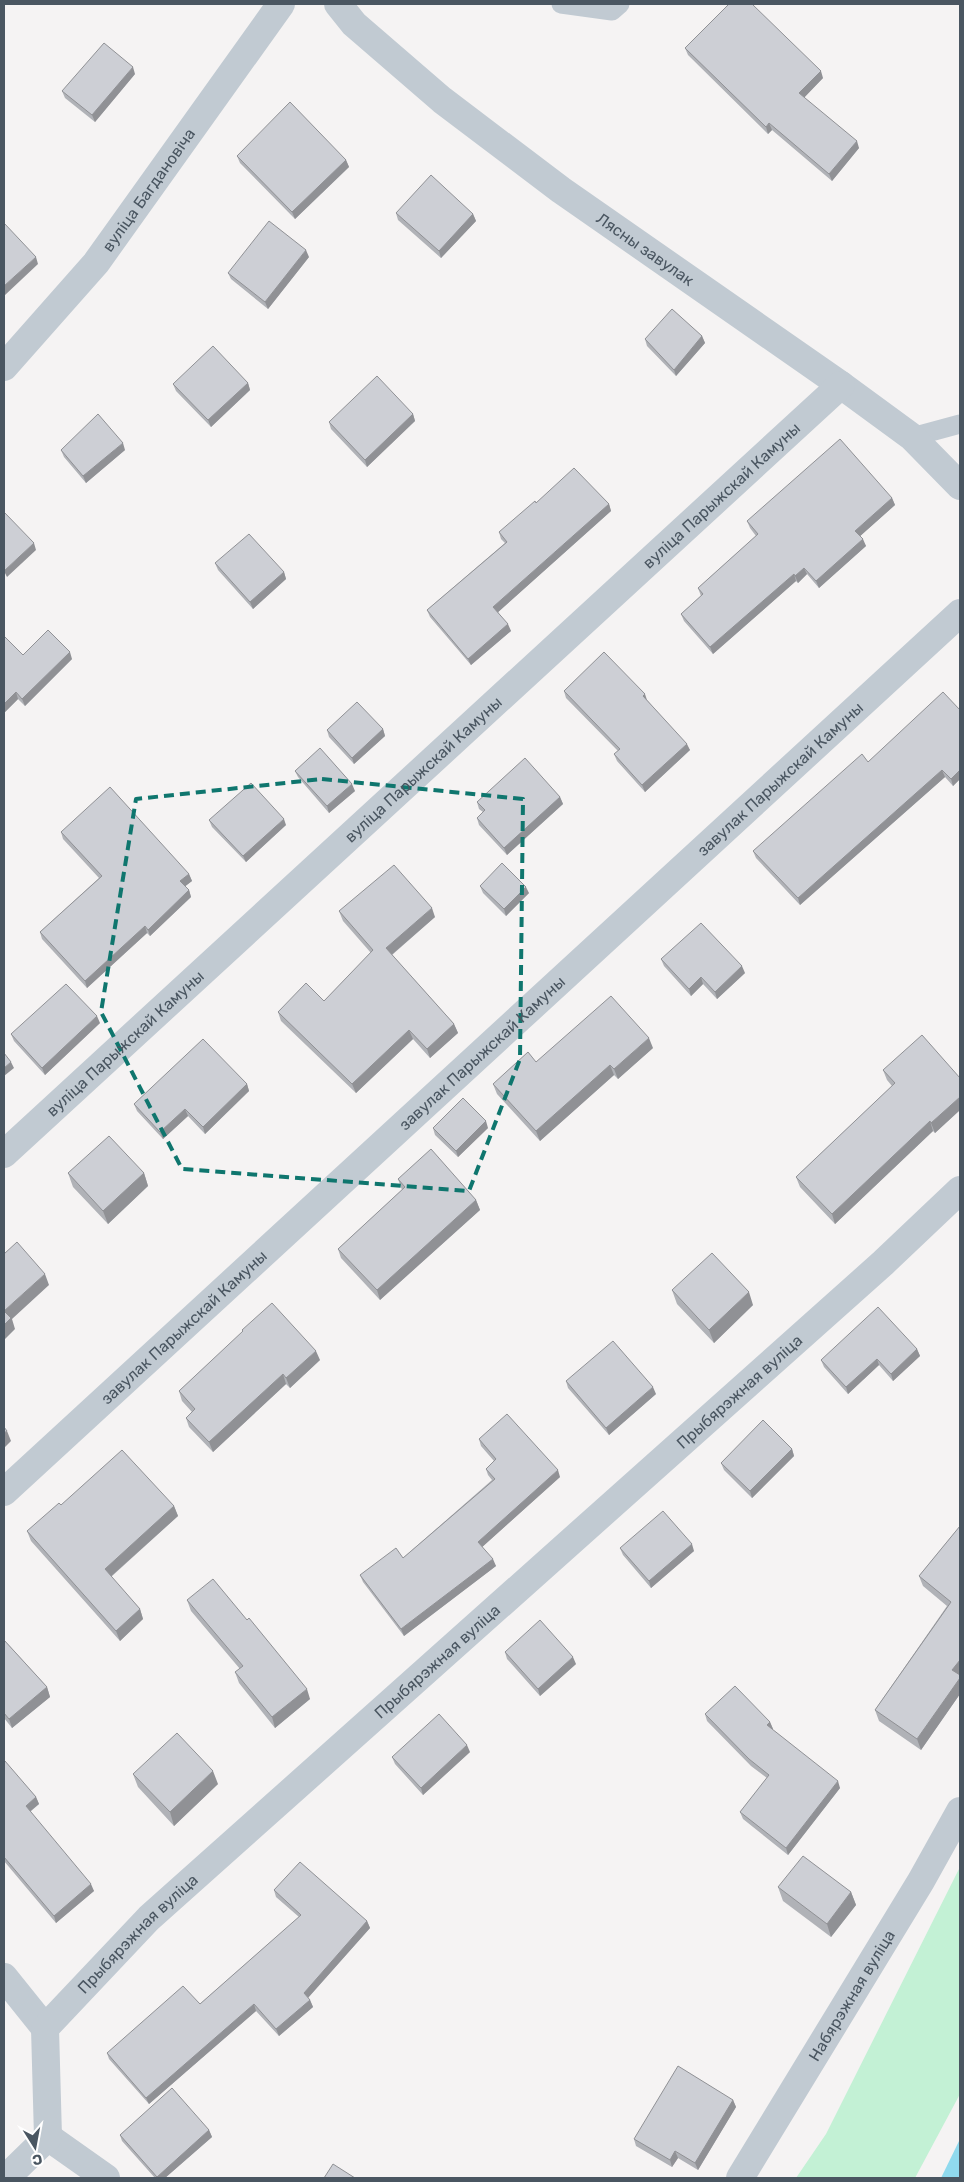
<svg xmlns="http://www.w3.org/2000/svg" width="964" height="2182" font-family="Rubik,sans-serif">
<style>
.green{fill:#c3f1d5}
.water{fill:#90daee}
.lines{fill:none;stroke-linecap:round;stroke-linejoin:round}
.lane{stroke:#c1cad2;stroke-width:19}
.street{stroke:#c1cad2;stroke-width:28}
.wall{fill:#b0b2b7}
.shaded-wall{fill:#909195}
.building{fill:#cdcfd5;stroke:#909195}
.marked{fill:none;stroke:#0f766e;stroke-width:4;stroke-dasharray:10 6;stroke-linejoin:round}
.labels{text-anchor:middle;stroke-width:4;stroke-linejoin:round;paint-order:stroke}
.street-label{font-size:16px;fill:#4a5661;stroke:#fff}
</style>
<rect width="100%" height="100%" fill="#f5f3f3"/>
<path class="green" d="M960,1867V2094L915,2178H796L826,2134Z"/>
<path class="water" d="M960,2139V2178H941Z"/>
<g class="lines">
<path class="lane" d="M561,4L612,11L620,4
M912,437L960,424"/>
<g class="street">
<path id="s1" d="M338,4L354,24L442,100L561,190L841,385L912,437L960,486"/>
<path id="s2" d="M4,367L96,263L281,4"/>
<path id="s3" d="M4,1154L841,385"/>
<path id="s4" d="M4,1492L960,613"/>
<path d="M4,1977L45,2028"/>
<path d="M48,2137L106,2178"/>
<path id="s5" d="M6,2178L48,2137L45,2028L149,1918L883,1263L960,1190"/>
<path id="s6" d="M740,2178L921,1881L960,1811"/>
</g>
</g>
<path class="wall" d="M685,48L823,78L804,97L859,148L832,181L772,130L768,134L688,55Z
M135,74L95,122L65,98L62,91Z
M237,156L346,160L349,167L295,219L240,163Z
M396,213L473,214L476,221L441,258L398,220Z
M309,257L268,309L231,279L228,273Z
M702,336L705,343L676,376L647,346L645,339Z
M248,383L250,390L211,427L176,391L173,384Z
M413,414L415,421L367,467L331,429L329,422Z
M61,450H125L86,483L64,457Z
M892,498L895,505L860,536L866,546L819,588L807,574L798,583L796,581L713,654L684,621L681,614L701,596L698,588L756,536L750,528L747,521Z
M609,504L611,511L498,612L511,631L471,665L430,617L427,610L505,543L501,539L499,532Z
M215,563L284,572L286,579L253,609L218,570Z
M4,636L23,655L72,659L25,706L18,699L4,713Z
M564,691L647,700L690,750L645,792L617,761L614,754L618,751L566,698Z
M960,710V779L953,786L945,777L800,905L756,858L753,851L868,762Z
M383,729L385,736L354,764L329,737L327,730Z
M295,771L355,791L329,813L298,777Z
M560,797L563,804L507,855L479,825L477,818L483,812L479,809L477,802Z
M209,820L286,825L246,862L212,827Z
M61,832L189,874L192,881L185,886L189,890L191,897L150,936L147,933L87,988L42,939L40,932L99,878L63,839Z
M480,886L529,893L506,916L483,893Z
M339,911L435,917L392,955L454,1024L458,1033L430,1058L413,1039L356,1093L281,1021L278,1012L324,1001L371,953L343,921Z
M661,959L745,973L717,999L703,984L691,996L664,966Z
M100,1023L45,1075L14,1041L11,1034Z
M653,1048L618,1079L614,1075L540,1141L497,1094L493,1084Z
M883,1070L960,1078V1110L935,1133L933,1131L835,1224L800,1187L796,1177L892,1086L887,1080Z
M247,1084L249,1091L205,1134L188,1116L163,1139L137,1111L134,1104Z
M433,1128H488L458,1157L435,1135Z
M68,1173H144L148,1186L108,1224L73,1187Z
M398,1179L476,1200L480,1210L380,1300L341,1258L338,1249L402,1190Z
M672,1290L753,1305L714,1343L677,1304Z
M242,1330L320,1360L290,1388L286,1384L213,1452L189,1427L186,1418L192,1412L182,1401L179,1391L243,1332Z
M917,1349L920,1356L893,1381L879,1365L848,1394L824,1367L821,1360Z
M566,1381L656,1394L609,1435L568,1388Z
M479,1439L560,1477L482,1547L496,1566L404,1636L363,1582L360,1575L403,1558L492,1480L488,1475L486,1469L494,1461L481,1446Z
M792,1449L794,1456L752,1498L724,1470L721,1463Z
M61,1505L174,1506L178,1516L111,1577L140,1609L143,1619L120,1641L31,1541L27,1531Z
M960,1526V1694L921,1750L879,1721L875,1710L947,1606L923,1586L919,1576Z
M620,1548L694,1551L651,1588L623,1555Z
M187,1600L310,1699L275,1728L239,1683L235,1672L240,1669L191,1611Z
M4,1640L47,1687L50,1697L12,1728L4,1718Z
M505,1652L576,1664L540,1696L507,1659Z
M705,1714L770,1722L773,1729H772L840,1788L788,1855L743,1819L740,1812L767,1778L751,1766L707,1721Z
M470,1752L423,1795L395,1764L392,1757Z
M4,1762L36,1797L39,1804L30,1812L94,1891L56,1923L4,1861Z
M133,1774L218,1784L174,1826L138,1787Z
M778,1887L851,1892L856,1905L831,1937L783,1901Z
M274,1890L367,1921L370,1928L308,1998L310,2000L313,2007L279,2036L256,2011L149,2104L109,2059L107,2053L200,2004L299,1917L276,1897Z
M733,2100L736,2107L698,2170L678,2158L672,2167L636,2146L634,2139Z
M209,2130L212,2137L165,2178H155L122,2141L120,2135Z"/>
<path class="shaded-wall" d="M133,67L135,74L95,122L92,115Z
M821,71L823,78L802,100L799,93Z
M769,123L772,130L768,134L766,127Z
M857,141L859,148L832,181L829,174Z
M346,160L349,167L295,219L292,212Z
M473,214L476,221L441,258L439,251Z
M306,250L309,257L268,309L265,302Z
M36,257L38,264L4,296V286Z
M702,336L705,343L676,376L674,370Z
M248,383L250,390L211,427L208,420Z
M413,414L415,421L367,467L365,460Z
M123,443L125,450L86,483L83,476Z
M892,498L895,505L858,538L855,531Z
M609,504L611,511L496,614L493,607Z
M863,539L866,546L819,588L816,581Z
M34,543L36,550L7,577L4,571Z
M804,568L807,574L798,583L795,576Z
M284,572L286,579L253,609L250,602Z
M794,574L796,581L713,654L710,647Z
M508,624L511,631L471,665L468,659Z
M70,652L72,659L25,706L22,699Z
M16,692L18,699L4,713V704Z
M645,694L647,700L645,703L643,696Z
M383,729L385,736L354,764L352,758Z
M687,744L690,750L645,792L642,785Z
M942,770L945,777L800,905L798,898Z
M960,770V779L953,786L951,779Z
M352,784L355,791L329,813L327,806Z
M560,797L563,804L507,855L504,848Z
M284,819L286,825L246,862L243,856Z
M189,874L192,881L183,888L180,881Z
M526,887L529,893L506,916L504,909Z
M189,890L191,897L150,936L148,930Z
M432,908L435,917L389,957L386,948Z
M145,926L147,933L87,988L85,981Z
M742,966L745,973L717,999L715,992Z
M701,977L703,984L691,996L689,989Z
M97,1016L100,1023L45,1075L42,1068Z
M454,1024L458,1033L430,1058L427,1049Z
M409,1030L413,1039L356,1093L352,1084Z
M649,1038L653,1048L618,1079L614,1069Z
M11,1062L14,1068L4,1076V1068Z
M610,1065L614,1075L540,1141L536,1131Z
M247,1084L249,1091L205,1134L203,1127Z
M960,1097V1110L935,1133L931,1123Z
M185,1109L188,1116L163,1139L160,1132Z
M486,1121L488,1128L458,1157L456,1151Z
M930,1121L933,1131L835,1224L832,1214Z
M144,1173L148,1186L108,1224L103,1211Z
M476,1200L480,1210L380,1300L377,1290Z
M45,1274L49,1285L12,1319L15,1329L4,1340V1311Z
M749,1292L753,1305L714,1343L709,1330Z
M917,1349L920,1356L893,1381L891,1374Z
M316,1351L320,1360L290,1388L286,1378Z
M877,1359L879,1365L848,1394L846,1387Z
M283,1374L286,1384L213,1452L209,1442Z
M653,1387L656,1394L609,1435L606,1428Z
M7,1431L11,1441L4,1448V1433Z
M792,1449L794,1456L752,1498L750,1491Z
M558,1470L560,1477L480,1549L478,1542Z
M174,1506L178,1516L108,1579L105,1569Z
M692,1544L694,1551L651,1588L649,1581Z
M493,1559L496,1566L404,1636L401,1629Z
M140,1609L143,1619L120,1641L116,1631Z
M573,1657L576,1664L540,1696L538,1689Z
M960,1660V1676L952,1670Z
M960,1678V1694L921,1750L917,1739Z
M47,1687L50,1697L12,1728L9,1719Z
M307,1689L310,1699L275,1728L272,1717Z
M770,1722L773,1729L769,1732L767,1725Z
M467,1745L470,1752L423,1795L421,1788Z
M213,1771L218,1784L174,1826L170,1812Z
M838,1781L840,1788L788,1855L786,1848Z
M36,1797L39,1804L28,1813L26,1806Z
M91,1884L94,1891L56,1923L54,1916Z
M851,1892L856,1905L831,1937L827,1924Z
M367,1921L370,1928L306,2000L304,1993Z
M310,2000L313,2007L279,2036L276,2029Z
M254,2004L256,2011L149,2104L146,2098Z
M733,2100L736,2107L698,2170L695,2163Z
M209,2130L212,2137L165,2178H158L157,2177Z
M675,2151L678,2158L672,2167L670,2160Z"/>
<path class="building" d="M729,4H752L821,71L799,93L857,141L829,174L769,123L766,127L685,48Z
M104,43L133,67L92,115L62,91Z
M290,102L346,160L292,212L237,156Z
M431,175L473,214L439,251L396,213Z
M269,221L306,250L265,302L228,273Z
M4,223L36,257L4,286Z
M672,309L702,336L674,370L645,339Z
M213,346L248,383L208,420L173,384Z
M377,376L413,414L365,460L329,422Z
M98,414L123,443L83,476L61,450Z
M840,439L892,498L855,531L863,539L816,581L804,568L795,576L794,574L710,647L681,614L703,594L698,588L758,534L747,521Z
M574,468L609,504L493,607L508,624L468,659L427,610L507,542L499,532L535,501L536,503Z
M4,512L34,543L4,571Z
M249,534L284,572L250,602L215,563Z
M48,630L70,652L22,699L16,692L4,704V636L23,655Z
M604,652L645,694L643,696L687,744L642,785L614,754L620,749L564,691Z
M943,692L960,710V770L951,779L942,770L798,898L753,851L862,754L868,762Z
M357,702L383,729L352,758L327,730Z
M320,748L352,784L327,806L295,771Z
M525,758L560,797L504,848L477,818L485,810L477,802Z
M251,783L284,819L243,856L209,820Z
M110,787L189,874L180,881L189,890L148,930L145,926L85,981L40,932L102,876L61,832Z
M502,863L526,887L504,909L480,886Z
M394,865L432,908L386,948L454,1024L427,1049L409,1030L352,1084L278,1012L306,983L324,1001L373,950L339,911Z
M701,923L742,966L715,992L701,977L689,989L661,959Z
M66,984L97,1016L42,1068L11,1034Z
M611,996L649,1038L614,1069L610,1065L536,1131L493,1084L528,1052L536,1062Z
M922,1035L960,1078V1097L931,1123L930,1121L832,1214L796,1177L895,1083L883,1070Z
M203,1039L247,1084L203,1127L185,1109L160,1132L134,1104Z
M4,1053L11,1062L4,1068Z
M463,1098L486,1121L456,1151L433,1128Z
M109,1136L144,1173L103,1211L68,1173Z
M431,1149L476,1200L377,1290L338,1249L405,1187L398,1179Z
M17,1242L45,1274L4,1311L11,1318L4,1325V1254Z
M712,1253L749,1292L709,1330L672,1290Z
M272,1303L316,1351L286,1378L283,1374L209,1442L186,1418L195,1409L179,1391L243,1331L242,1330Z
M878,1307L917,1349L891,1374L877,1359L846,1387L821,1360Z
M613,1341L653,1387L606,1428L566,1381Z
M507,1414L558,1470L478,1542L493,1559L401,1629L360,1575L396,1548L403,1558L495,1479L486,1469L496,1459L479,1439Z
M763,1420L792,1449L750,1491L721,1463Z
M4,1427L7,1431L4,1433Z
M122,1450L174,1506L105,1569L140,1609L116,1631L27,1531L59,1503L61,1505Z
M663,1511L692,1544L649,1581L620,1548Z
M960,1526V1660L952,1670L960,1675V1678L917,1739L875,1710L951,1602L919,1576Z
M213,1579L247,1620L249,1618L307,1689L272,1717L235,1672L243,1666L187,1600Z
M540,1620L573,1657L538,1689L505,1652Z
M4,1640L47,1687L9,1719L4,1713Z
M735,1686L770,1722L767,1725L838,1781L786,1848L740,1812L769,1775L749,1759L705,1714Z
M439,1714L467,1745L421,1788L392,1757Z
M177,1733L213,1771L170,1812L133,1774Z
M5,1761L36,1797L26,1806L91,1884L54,1916L4,1857V1762Z
M803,1856L851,1892L827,1924L778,1887Z
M300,1862L367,1921L304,1993L310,2000L276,2029L254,2004L146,2098L107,2053L183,1986L200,2004L301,1915L274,1890Z
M678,2066L733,2100L695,2163L675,2151L670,2160L634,2139Z
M172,2088L209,2130L157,2177L120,2135Z
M333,2164L355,2178H324Z"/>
<path class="marked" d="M322,779L523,799L520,1059L469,1191L182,1169L101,1012L136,799Z"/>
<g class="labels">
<g class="street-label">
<text dy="6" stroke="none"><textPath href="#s2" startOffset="229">вуліца Багдановіча</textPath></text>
<text dy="6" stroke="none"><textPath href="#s1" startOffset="394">Лясны завулак</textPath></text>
<text dy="6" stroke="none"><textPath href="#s3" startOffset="974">вуліца Парыжскай Камуны</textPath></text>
<text dy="6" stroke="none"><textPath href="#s3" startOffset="569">вуліца Парыжскай Камуны</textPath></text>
<text dy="6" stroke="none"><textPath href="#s4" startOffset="1054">завулак Парыжскай Камуны</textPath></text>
<text dy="6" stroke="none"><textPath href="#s3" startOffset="164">вуліца Парыжскай Камуны</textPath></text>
<text dy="6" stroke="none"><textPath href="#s4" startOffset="649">завулак Парыжскай Камуны</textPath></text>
<text dy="6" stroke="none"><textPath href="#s4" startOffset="244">завулак Парыжскай Камуны</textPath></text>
<text dy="6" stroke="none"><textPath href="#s5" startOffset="1110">Прыбярэжная вуліца</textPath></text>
<text dy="6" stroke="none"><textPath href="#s5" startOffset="705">Прыбярэжная вуліца</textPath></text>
<text dy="6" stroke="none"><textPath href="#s5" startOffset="300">Прыбярэжная вуліца</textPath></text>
<text dy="6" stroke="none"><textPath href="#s6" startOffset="214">Набярэжная вуліца</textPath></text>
</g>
</g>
<rect width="964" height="2182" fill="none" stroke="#4a5661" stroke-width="10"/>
<g transform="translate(35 2147) rotate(169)" stroke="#ffffff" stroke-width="4" paint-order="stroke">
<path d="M0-4L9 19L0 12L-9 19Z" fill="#4a5661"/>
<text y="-8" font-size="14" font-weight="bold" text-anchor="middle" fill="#4a5661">С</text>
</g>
</svg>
